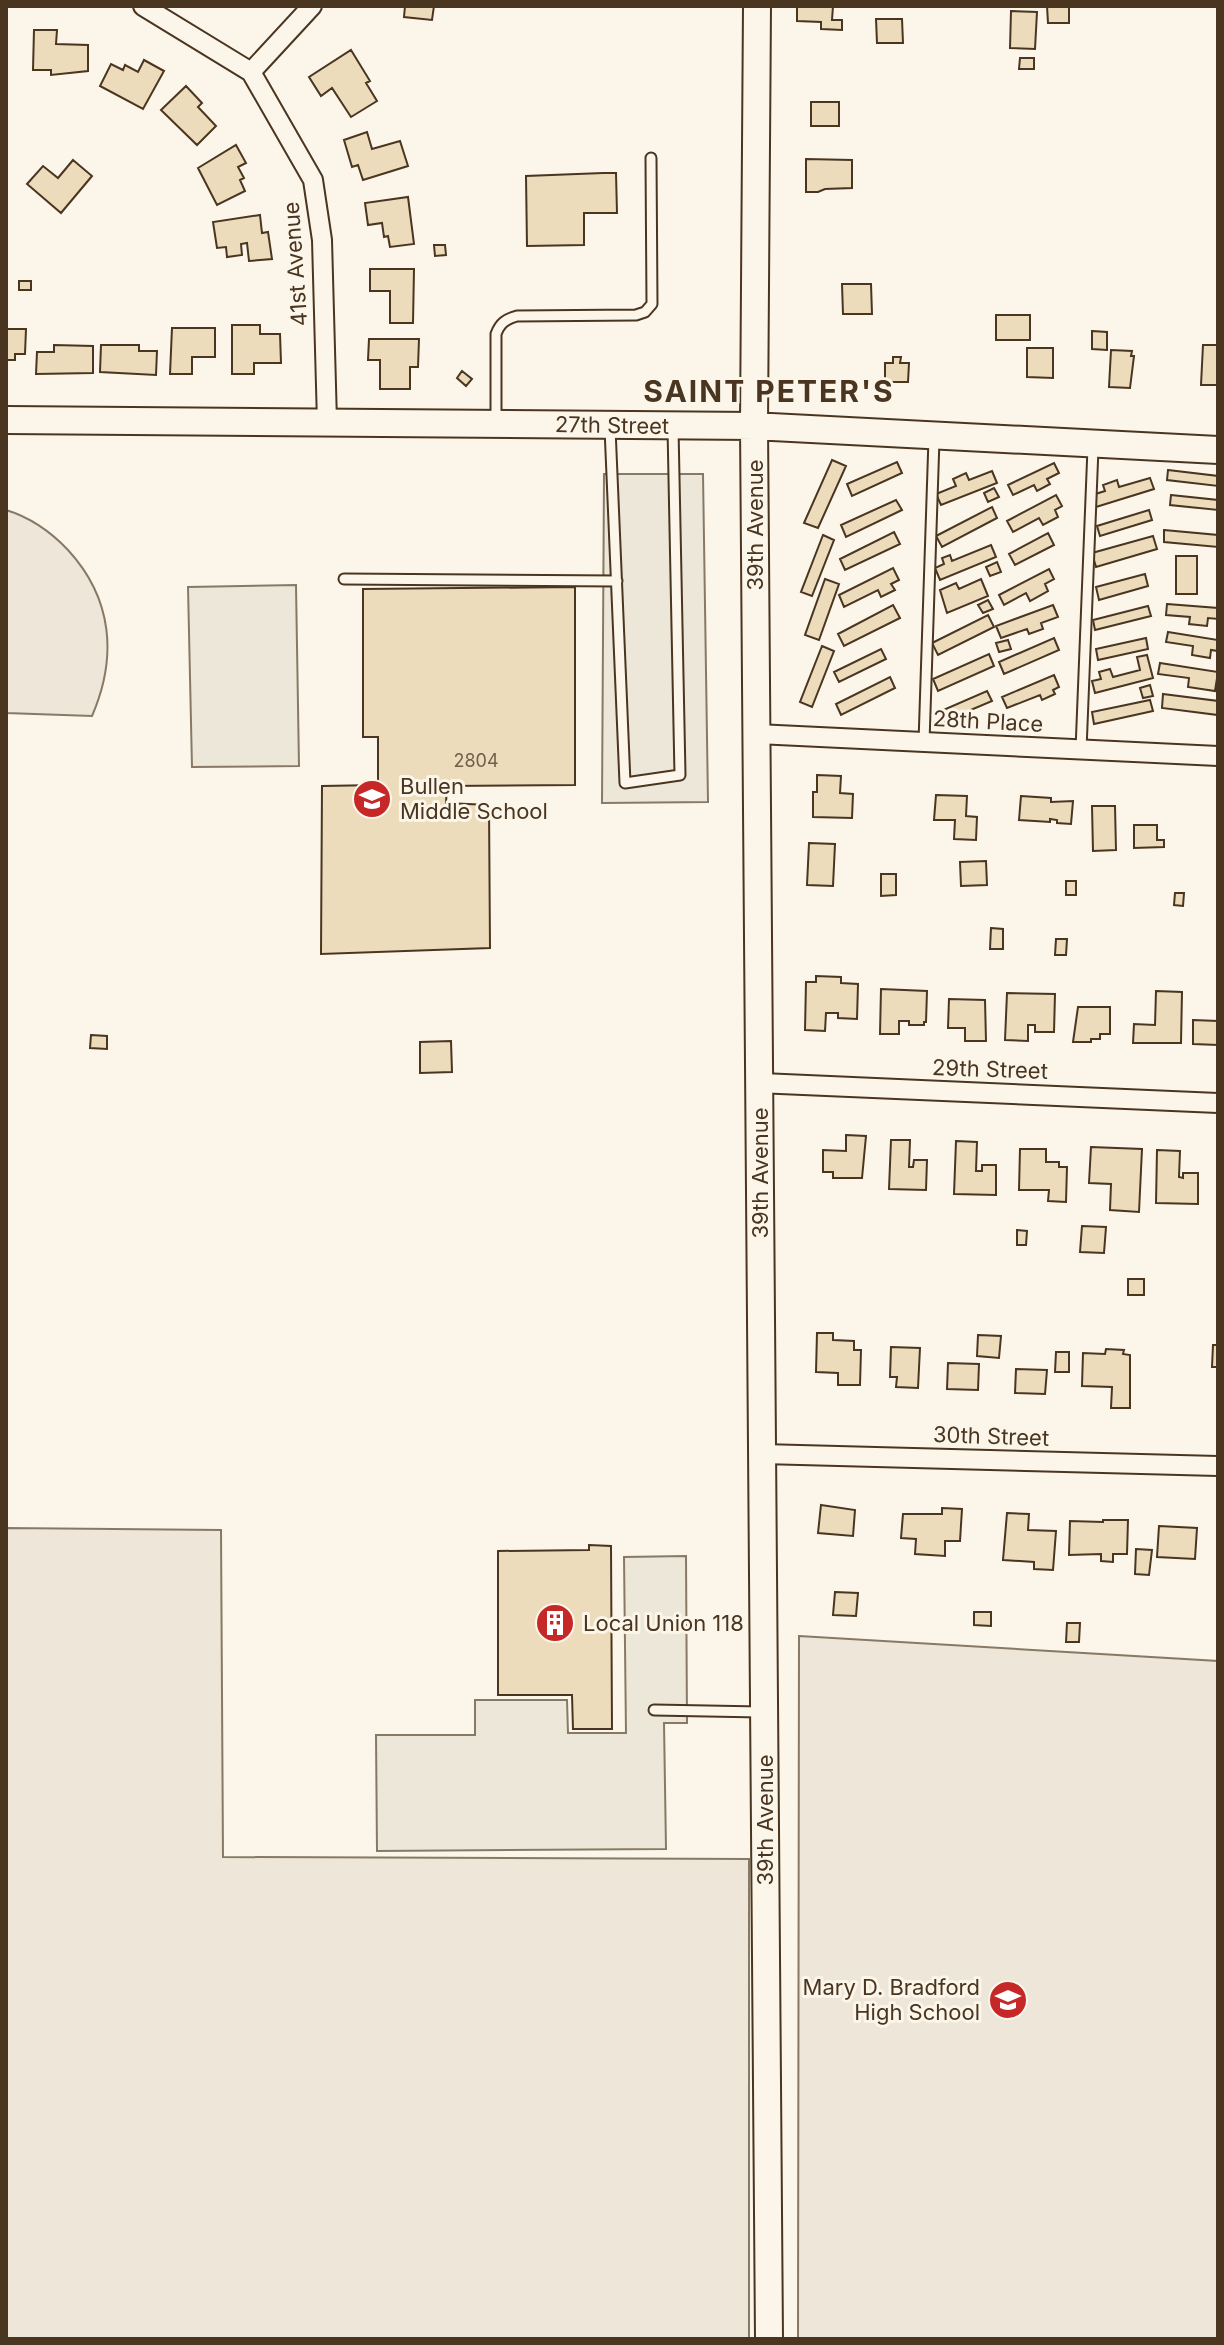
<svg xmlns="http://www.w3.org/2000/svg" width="1224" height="2345" font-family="Inter,sans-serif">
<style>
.green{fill:#ede6d9;stroke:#887966;stroke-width:2}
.parking{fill:#ede7d9;stroke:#887966;stroke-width:2}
.building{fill:#ecdcbc;stroke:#4a3520;stroke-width:2}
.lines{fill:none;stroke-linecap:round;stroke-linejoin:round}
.lane-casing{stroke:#4a3520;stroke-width:13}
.street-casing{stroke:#4a3520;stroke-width:22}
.secondary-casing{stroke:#4a3520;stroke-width:30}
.lane{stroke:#fbf6e9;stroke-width:9}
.street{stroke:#fbf6e9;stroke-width:18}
.secondary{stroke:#fbf6e9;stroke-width:26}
.labels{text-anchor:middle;stroke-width:6;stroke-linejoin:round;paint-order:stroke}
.number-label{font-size:18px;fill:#725f47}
.street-label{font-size:22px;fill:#4a3520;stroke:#fbf6e9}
.poi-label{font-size:22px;fill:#4a3520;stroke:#fbf6e9;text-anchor:start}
.district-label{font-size:30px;font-weight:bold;letter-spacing:2px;fill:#4a3520;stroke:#fbf6e9}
</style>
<rect width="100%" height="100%" fill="#fbf6e9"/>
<path class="green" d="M6,510C29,517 51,532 68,550C112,598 118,656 92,716L6,713Z
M6,1528L221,1530L223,1857L749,1859V2339H6Z
M799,1636L1218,1661V2339H798Z"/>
<path class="parking" d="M604,474H703L708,802L602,803Z
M296,585L299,766L192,767L188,587Z
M686,1556L687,1723H664L666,1849L377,1851L376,1735H475V1700H567L568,1733H626L624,1557Z"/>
<path class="building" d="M405,6H434L432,20L404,17Z
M797,6H833L832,20H842V30L821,29V22L797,21Z
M1047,6H1069V23H1048Z
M1011,11L1037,12L1035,49L1010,48Z
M876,19H902L903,43H877Z
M34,30H57L56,44L88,45V71L51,75V70H33Z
M351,50L370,81L366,83L377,101L351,117L332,88L321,96L309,77Z
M1020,58H1034V69H1019Z
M144,60L164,71L143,109L100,86L111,64L123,70L125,65L138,72Z
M186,86L202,103L198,107L216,126L197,145L161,110Z
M811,102H839V126H811Z
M367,132L372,149L400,141L408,166L363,180L358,165L352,167L344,140Z
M236,145L246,163L238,167L244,178L240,180L245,191L217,205L198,168Z
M806,159L852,160V188L825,189L818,192H806Z
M73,160L92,176L61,213L27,184L43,166L58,178Z
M603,173H616L617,213H584V245L527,246L526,176Z
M408,197L414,244L390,247L388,236L384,237L382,223L368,225L365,203Z
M260,215L262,233L268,232L272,259L249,261L247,243L241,244L242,255L227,257L226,247L217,248L213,222Z
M434,245H445L446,255L435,256Z
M370,269H414L413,323H390V291H370Z
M19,281H31V290H19Z
M842,284H871L872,314H843Z
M996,315H1030V340H996Z
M232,325H260V334H280L281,363H254V374H232Z
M172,328H215V357H192V374H170Z
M6,329H26L25,354H15V360H6Z
M1092,331L1107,332V350L1092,349Z
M369,339H419L418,367H410V389H380V360H368Z
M54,345L93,346V373L36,374L37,352H54Z
M101,345H139V351H157L156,375L100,372Z
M1203,345H1218V385H1201Z
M1027,348H1053V378L1027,377Z
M1111,350L1132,351L1131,356H1134L1130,388L1109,387Z
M893,357H901L900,363H909L908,382H885V363H893Z
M462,371L472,379L466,386L457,378Z
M832,460L846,466L818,528L804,523Z
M897,462L902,473L852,496L847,484Z
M1054,463L1059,473L1047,479L1050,484L1037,491L1034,485L1013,495L1008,485Z
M1168,470L1218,476V486L1167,480Z
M992,471L997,483L941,505L936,494L956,486L953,479L966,473L969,480Z
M1150,478L1154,489L1096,507L1092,495L1105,491L1103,485L1117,480L1119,487Z
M994,488L999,497L988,502L984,493Z
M1056,495L1062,506L1055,510L1058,517L1043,525L1039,518L1013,532L1007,521Z
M1171,495L1218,500V510L1170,505Z
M896,500L902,510L846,537L841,525Z
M992,507L997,518L942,547L936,536Z
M1149,510L1152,520L1100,536L1097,526Z
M1164,530L1218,535V547L1164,542Z
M894,532L900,544L845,570L840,559Z
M1048,533L1054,545L1015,565L1009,554Z
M823,535L834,540L812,596L801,592Z
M1153,536L1157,549L1096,567L1092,553Z
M991,545L996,557L940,580L935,568L944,564L942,558L950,555L952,561Z
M1176,556H1197V594H1176Z
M997,562L1001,572L990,576L986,567Z
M893,568L899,580L891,584L895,590L881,597L878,590L844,607L839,595Z
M1049,569L1054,579L1045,584L1048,591L1030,601L1026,593L1004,605L999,595Z
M1145,574L1148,586L1099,600L1096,587Z
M825,579L839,584L819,640L805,635Z
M981,579L988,596L947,613L940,590L956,583L959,589Z
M575,587V785L447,786L446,803L489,805L490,948L321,954L322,786L378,785V737H363V589Z
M988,600L993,609L983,613L978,605Z
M1167,604L1218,608V619L1208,618L1207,626L1189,624L1190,617L1166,615Z
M893,605L900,618L844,646L838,634Z
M1053,605L1058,617L1041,623L1043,629L1029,634L1027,629L1001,638L996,626Z
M1148,606L1151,616L1095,630L1093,620Z
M988,615L994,627L938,655L932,643Z
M1168,632L1218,640V651L1211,650L1210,658L1192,655L1193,646L1166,642Z
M1054,638L1059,650L1004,674L999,662Z
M1146,638L1148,649L1098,660L1096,649Z
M1008,640L1011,649L999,652L996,643Z
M822,646L834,651L812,707L800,702Z
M881,649L886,659L839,682L834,672Z
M989,654L994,666L938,691L933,679Z
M1147,655L1153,678L1095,693L1092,681L1101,679L1099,672L1110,669L1113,677L1140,670L1137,657Z
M1160,663L1218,672L1215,691L1188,687L1189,678L1158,674Z
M1054,675L1059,687L1053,690L1055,694L1042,700L1040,695L1007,708L1002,697Z
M890,677L895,688L841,715L836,704Z
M1150,685L1153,696L1143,698L1140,688Z
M987,691L992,701L945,721L941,711Z
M1163,694L1218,701V715L1162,708Z
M1150,700L1153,711L1094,724L1092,712Z
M817,775L841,776L840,793L853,794L852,818L813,817V792H817Z
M936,795L967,796L966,816L977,817L976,840L954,839L955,820H934Z
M1021,796L1051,798V802L1073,801L1071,824L1057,823V820L1050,819V822L1019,820Z
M1092,806H1115L1116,850L1093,851Z
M1134,825H1157V840H1164V847L1134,848Z
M809,843L835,844L833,886L807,885Z
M986,861L987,885L961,886L960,862Z
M881,874H896V895L881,896Z
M1066,881H1076V895H1066Z
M1175,893H1184L1183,906L1174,905Z
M991,928L1003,929V949H990Z
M1056,939H1067L1066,955H1055Z
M816,976L841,977V983L858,984L857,1019L838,1018V1013H826L825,1031L805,1030L806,982H816Z
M881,989L927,991L926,1022H924V1025H909V1021H899V1034H880Z
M1156,991L1182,992L1181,1043H1133L1134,1024L1155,1025Z
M1007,993L1055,994L1054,1032H1035V1025H1028V1041L1005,1040Z
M949,999L985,1000L986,1041H965V1028H948Z
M1078,1007H1110V1034H1100V1039H1091V1042H1073Z
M1193,1020L1218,1021V1045L1193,1044Z
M91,1035L107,1036V1049L90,1048Z
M451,1041L452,1072L420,1073V1042Z
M846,1135L866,1136L862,1178H833V1172H823V1150L846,1151Z
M891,1140H910L909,1167H913L914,1160H927L926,1190L889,1189Z
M956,1141L977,1142L976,1171H982V1165H996V1195L954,1194Z
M1091,1147L1142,1149L1139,1212L1110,1210L1111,1184L1089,1183Z
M1020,1149H1046V1162H1059V1167H1067L1066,1202L1048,1201L1049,1190H1019Z
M1157,1150L1180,1151L1179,1177L1183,1178V1173H1198V1204L1156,1203Z
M1082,1226L1106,1227L1104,1253L1080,1252Z
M1017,1230L1027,1231L1026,1245H1017Z
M1128,1279H1144V1295H1128Z
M817,1333H833V1340L854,1341V1350H861L860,1385H838V1373L816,1372Z
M978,1335L1001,1336L999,1358L977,1356Z
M1213,1345H1218V1367H1212Z
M891,1347L920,1348L918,1388L896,1387L897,1377H890Z
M1106,1349L1124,1350L1123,1354L1130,1355V1408H1111L1112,1387L1082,1386L1083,1353L1105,1354Z
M1056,1352H1069V1372H1055Z
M948,1363L979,1364L978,1390L947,1389Z
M1016,1369L1047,1370L1045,1394L1015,1393Z
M821,1505L855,1510L853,1536L818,1533Z
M942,1508L962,1509L960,1541H945V1556L915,1554L916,1539L901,1538L903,1514H942Z
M1007,1513L1029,1514L1028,1530L1056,1531L1053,1570L1034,1569V1562L1003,1560Z
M1103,1520H1128L1127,1554H1113V1562L1101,1561V1554L1069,1555L1070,1521L1103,1522Z
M1159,1526L1197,1528L1195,1559L1157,1557Z
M589,1545L611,1546L612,1729H573L572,1695H498V1551L589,1550Z
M1136,1549L1152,1550L1149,1575L1135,1574Z
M835,1592L858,1593L856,1616L833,1615Z
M974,1612H991V1626L974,1625Z
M1067,1623H1080L1079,1642H1066Z"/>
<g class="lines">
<defs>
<path id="lane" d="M496,421V334C500,323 506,319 517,316L636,315L645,312L652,304L651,158
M610,428L625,783L680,775L673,428
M344,579L617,581
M924,742L934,439
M1081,750L1093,448
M654,1710L761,1712"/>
<path id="street" d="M143,6L251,72L313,180L322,240L327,422
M251,72L312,6
M756,734L1218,756
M759,1083L1218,1103
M762,1454L1218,1466"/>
<path id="secondary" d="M757,6L754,426L769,2339
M6,420L754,426L1218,450"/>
</defs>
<use href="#lane" class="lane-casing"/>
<use href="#street" class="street-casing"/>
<use href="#secondary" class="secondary-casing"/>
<use href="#lane" class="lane"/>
<use href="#street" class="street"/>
<use href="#secondary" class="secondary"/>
</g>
<defs>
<symbol id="school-disc" viewBox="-11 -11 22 22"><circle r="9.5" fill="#c62828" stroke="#fbf6e9"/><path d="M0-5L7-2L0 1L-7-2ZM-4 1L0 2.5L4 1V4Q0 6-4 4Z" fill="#fff"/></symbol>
<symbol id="building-disc" viewBox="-11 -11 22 22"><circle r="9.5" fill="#c62828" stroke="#fbf6e9"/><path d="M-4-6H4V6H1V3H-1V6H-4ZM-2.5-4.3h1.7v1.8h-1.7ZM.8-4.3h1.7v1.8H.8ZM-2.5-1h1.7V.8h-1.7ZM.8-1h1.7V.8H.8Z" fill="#fff"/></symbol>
</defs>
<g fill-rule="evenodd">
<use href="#school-disc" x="350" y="777" width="44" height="44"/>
<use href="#building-disc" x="533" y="1601" width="44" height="44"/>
<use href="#school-disc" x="986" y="1978" width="44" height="44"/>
</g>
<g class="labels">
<g class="number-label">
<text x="476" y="767">2804</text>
</g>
<g class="street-label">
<text transform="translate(295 264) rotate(-94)" y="8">41st Avenue</text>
<text transform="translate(612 425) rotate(1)" y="8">27th Street</text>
<text transform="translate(755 525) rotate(-90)" y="8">39th Avenue</text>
<text transform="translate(988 721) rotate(3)" y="8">28th Place</text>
<text transform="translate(990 1069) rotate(2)" y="8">29th Street</text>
<text transform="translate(760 1173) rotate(-90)" y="8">39th Avenue</text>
<text transform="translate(991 1436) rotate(2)" y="8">30th Street</text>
<text transform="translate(765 1820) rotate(-90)" y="8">39th Avenue</text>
</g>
<g class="poi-label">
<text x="400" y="794">Bullen<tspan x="400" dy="25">Middle School</tspan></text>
<text x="583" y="1631">Local Union 118</text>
<text x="980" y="1995" text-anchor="end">Mary D. Bradford<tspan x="980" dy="25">High School</tspan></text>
</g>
<g class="district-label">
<text x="769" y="402">SAINT PETER'S</text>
</g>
</g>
<rect width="1224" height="2345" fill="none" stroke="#4a3520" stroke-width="16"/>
</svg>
